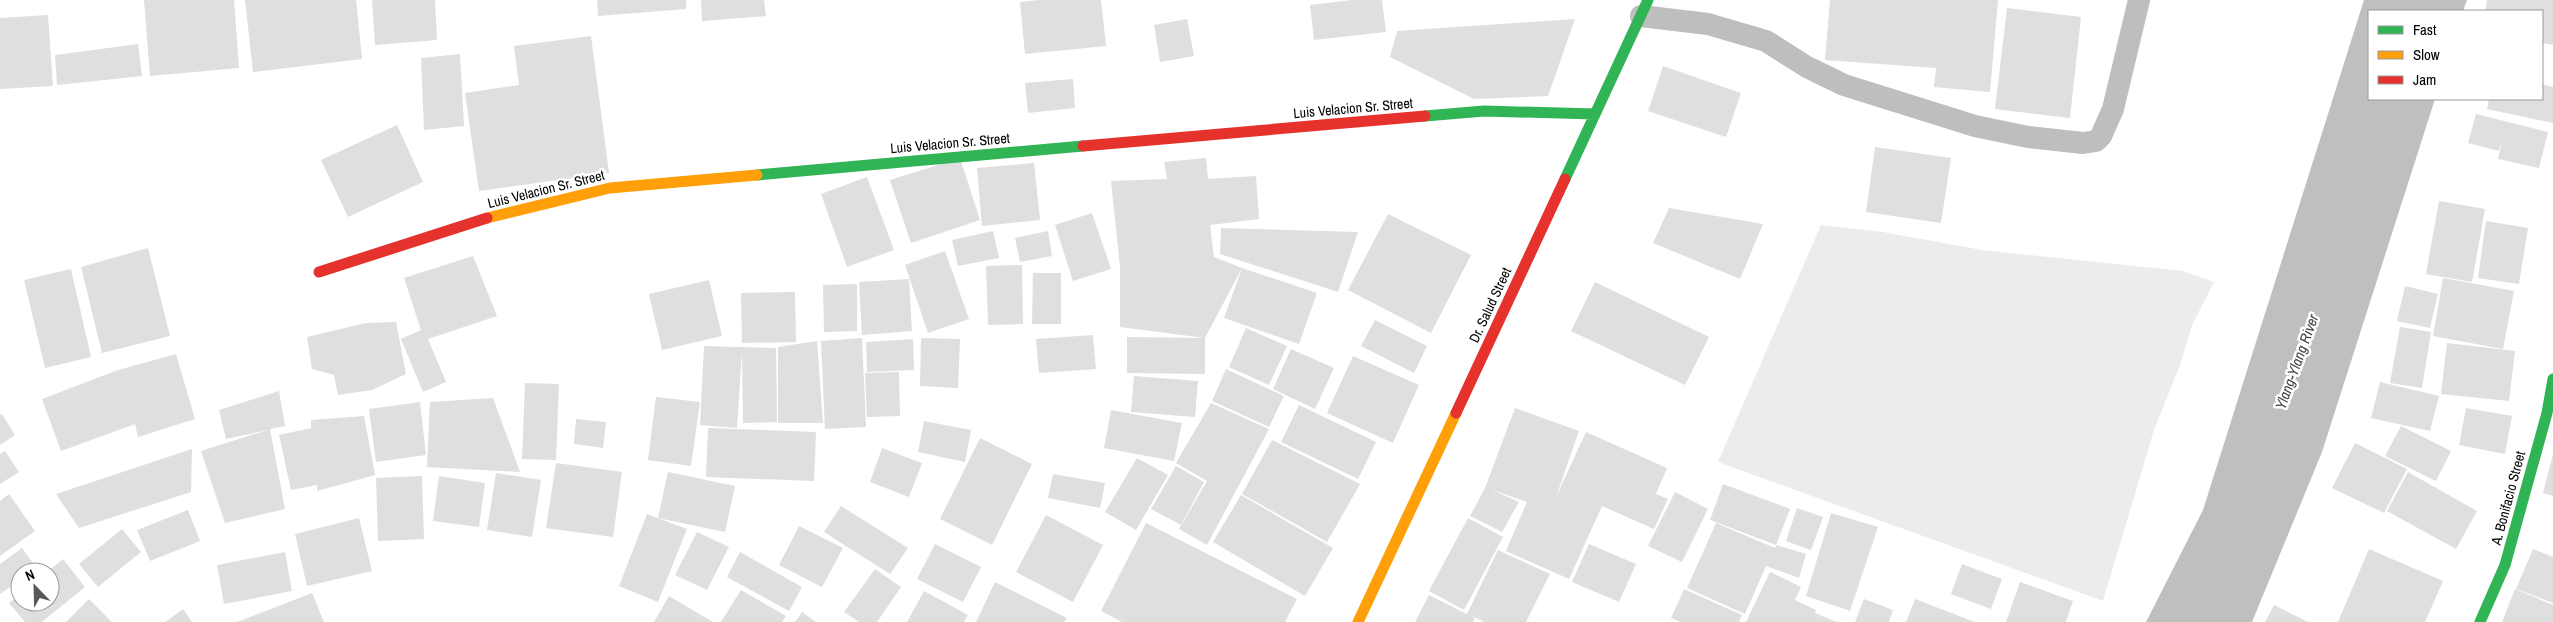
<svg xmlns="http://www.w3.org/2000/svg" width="2553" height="622" font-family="'Archivo Narrow',sans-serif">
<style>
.green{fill:#ececec}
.water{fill:#bfbfbf}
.building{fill:#dfdfdf}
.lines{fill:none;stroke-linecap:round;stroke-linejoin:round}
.lane{stroke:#bebebe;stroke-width:22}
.fast{stroke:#30b455;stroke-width:11}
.slow{stroke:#ff9f0a;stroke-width:11}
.jam{stroke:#e5322d;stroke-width:11}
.labels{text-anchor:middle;stroke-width:5;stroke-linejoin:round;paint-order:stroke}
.street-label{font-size:14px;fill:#000;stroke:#fff}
.water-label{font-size:15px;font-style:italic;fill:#444;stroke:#fff}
</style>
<rect width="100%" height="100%" fill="#fff"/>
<path class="green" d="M1821,225L1883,232L1982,250L2183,271L2214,282L2192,325L2180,365L2154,430L2103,601L1718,462Z"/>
<path class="water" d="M2364,0H2467L2463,11H2369V99H2435L2322,452L2252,622H2146L2203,510Z"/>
<path class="building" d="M144,0H234L239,68L150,76Z
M245,0H356L362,59L253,72Z
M372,0H435L437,40L375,45Z
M597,0H686V9L598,16Z
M701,0H764L766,16L702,21Z
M1039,0H1101L1106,46L1025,54L1020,2Z
M1352,0H1382L1386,32L1314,40L1310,5Z
M1830,0H1998L1990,92L1934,87L1936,68L1825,60Z
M2487,0H2553V45L2542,43V11H2485Z
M2007,8L2081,17L2070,118L1995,109Z
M48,15L53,86L0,89V18Z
M1187,19L1194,56L1160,62L1154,25Z
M1575,19L1548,96L1474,99L1390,57L1397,31Z
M591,36L609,173L479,191L465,93L519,85L514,46Z
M138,44L142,76L57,85L55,55Z
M460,54L464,126L424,130L421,58Z
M1663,66L1741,93L1726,137L1648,111Z
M1073,79L1075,108L1028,113L1025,83Z
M2542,84L2553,87V123L2487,109L2489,99H2542Z
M2476,114L2548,132L2539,168L2498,159L2503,137L2499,151L2468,143Z
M397,125L423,182L348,217L321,160Z
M1875,147L1951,158L1941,223L1866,212Z
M960,158L980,220L911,243L890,180Z
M1206,158L1208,179L1256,176L1259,219L1210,225L1214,257L1242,268L1205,338L1120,327V267L1111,181L1167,179L1164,162Z
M1034,163L1040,220L982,226L977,168Z
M867,177L894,250L847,267L821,194Z
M2439,201L2485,209L2472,282L2426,274Z
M1669,208L1763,224L1740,279L1653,243Z
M1092,213L1111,269L1073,281L1055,225Z
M1388,214L1471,255L1431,333L1348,290Z
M2486,221L2528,228L2519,284L2478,278Z
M1221,228L1358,232L1338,292L1220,254Z
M993,231L999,258L958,266L952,240Z
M1048,231L1052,256L1020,262L1015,238Z
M148,248L170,336L102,353L81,267Z
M945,251L969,319L928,333L905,265Z
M473,256L497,316L428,339L446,382L423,392L401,339L421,330L404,278Z
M1022,265L1023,324L988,325L986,266Z
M1242,268L1317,293L1299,344L1224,318Z
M71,269L91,357L45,368L24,280Z
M1033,273H1061V324H1032Z
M2443,278L2514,291L2503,349L2433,336Z
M909,279L912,331L862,335L859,282Z
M709,280L722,336L662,350L649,294Z
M1595,282L1709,337L1685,385L1571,331Z
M857,284V331L824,332L823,285Z
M2405,286L2438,294L2430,328L2397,321Z
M795,292L796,342L742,343L741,293Z
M1375,320L1427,346L1414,373L1361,346Z
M396,322L406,374L372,390L338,395L334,375L312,369L307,337L366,323Z
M2400,327L2431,332L2422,388L2390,383Z
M1246,328L1287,346L1269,385L1229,367Z
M1093,335L1096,369L1039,373L1036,339Z
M1127,337L1205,338V374L1127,373Z
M862,338L866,427L825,429L821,341Z
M921,338L960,339L958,388L920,386Z
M913,339L914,370L867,372L866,342Z
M817,341L823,423H778V347Z
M2447,343L2515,351L2509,401L2441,394Z
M704,346L776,348L777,422L743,423L742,351L737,428L700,425Z
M1291,349L1334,368L1315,409L1273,389Z
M176,354L195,419L138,437L135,424L61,451L42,399L118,370Z
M1353,356L1419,385L1393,443L1327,413Z
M1226,369L1284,396L1269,427L1212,401Z
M899,372L900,416L867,417L865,373Z
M1134,376L1198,381L1195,417L1131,412Z
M2380,382L2439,396L2430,431L2371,418Z
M525,383L559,384L556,460L522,459Z
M279,391L285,426L270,429L285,509L225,523L201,451L267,430L226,439L219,410Z
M656,397L700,402L691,466L648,460Z
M493,398L520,472L427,467L430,402Z
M420,402L426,455L376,462L369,409Z
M1211,403L1269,429L1207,545L1179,529L1207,481L1176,463Z
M1299,405L1376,442L1358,479L1281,442Z
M1515,408L1579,431L1556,497L1586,432L1667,468L1656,494L1668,499L1654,529L1602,506L1569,579L1506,551L1527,502L1490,489L1519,502L1502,532L1470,516L1485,488Z
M2466,408L2512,416L2505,454L2459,445Z
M1111,410L1182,423L1174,461L1104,448Z
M2,414L15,435L0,445V415Z
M364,416L375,475L317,491V485L291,490L279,435L311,428V420Z
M576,419L606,422L603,448L574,444Z
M924,421L971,430L965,462L918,452Z
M2401,426L2451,451L2436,481L2385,456Z
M708,428L816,432L814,481L706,477Z
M980,438L1032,464L992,545L940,519Z
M1272,440L1360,484L1327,542L1242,494Z
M2355,443L2407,469L2384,513L2332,488Z
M882,448L922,463L909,497L870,482Z
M192,449L191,492L79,528L56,494Z
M5,451L19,472L0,484V454Z
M2553,454V496L2543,493Z
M1137,458L1168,475L1136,530L1105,512Z
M556,463L622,472L613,537L546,528Z
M1176,466L1204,482L1181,525L1151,509Z
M668,472L735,486L725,532L658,518Z
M2408,472L2477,511L2456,549L2387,511Z
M496,473L541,480L532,537L487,530Z
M1053,474L1105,483L1100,508L1048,498Z
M422,476L424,539L378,541L376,478Z
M439,476L485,483L479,527L433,521Z
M1723,484L1790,509L1776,545L1806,554L1799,578L1766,566L1745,614L1687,588L1716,523L1775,548L1776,545L1710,520Z
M1675,492L1708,509L1682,562L1648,546Z
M9,494L35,531L0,556V501Z
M1241,495L1333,548L1305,596L1213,542Z
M841,506L908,548L890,574L824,532Z
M1797,508L1823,517L1811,550L1786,541Z
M188,510L200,541L150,561L137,530Z
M1831,513L1878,527L1850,611L1806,596Z
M647,514L687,529L658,602L619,586Z
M1046,515L1103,545L1073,602L1016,572Z
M359,518L372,571L307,586L295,534Z
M1468,518L1503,537L1464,610L1429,591Z
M1146,523L1297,599L1285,622H1122L1101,611Z
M799,526L843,548L822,587L779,565Z
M122,529L141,552L98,587L79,564Z
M697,532L729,547L707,590L675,575Z
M935,544L981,567L963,602L917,579Z
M1589,544L1636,564L1619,602L1572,582Z
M22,548L37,569L32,572H20V580L0,594V564Z
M2369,549L2443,581L2425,622H2338Z
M2533,549L2553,557V603L2516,589Z
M1498,550L1550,574L1526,622H1485L1467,614Z
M285,552L292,591L224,604L217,565Z
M740,552L802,587L789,611L727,577Z
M63,559L85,587L42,622H25L9,603L20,594V602H50V572H47Z
M1962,564L2002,579L1991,609L1951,594Z
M875,569L901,587L877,622H859L844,612Z
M1770,572L1801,587L1795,600L1816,610L1815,613L1837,622H1746Z
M995,582L1067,618L1064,622H976Z
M2020,582L2073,601L2066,622H2006Z
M1684,589L1742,615L1739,622H1680L1671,618Z
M2515,589L2553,605V622H2502Z
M741,590L786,616L782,622H721Z
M924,591L968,615L964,622H907Z
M312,593L324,622H237Z
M1429,595L1475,618L1473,622H1415Z
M669,596L713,622H654Z
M89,599L112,622H66Z
M1864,599L1893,610L1889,622H1855Z
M1915,599L1975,622H1906Z
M2274,605L2308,622H2265Z
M183,609L192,622H165Z
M802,612L816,622H795Z"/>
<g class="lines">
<path class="lane" d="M1641,16L1708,24L1766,41L1807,67L1844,85L1975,126L2028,137L2083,143L2096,141L2101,136L2113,109L2139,0"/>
<path class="fast" d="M1425,116L1484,111L1595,114
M757,175L1083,146
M1565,179L1648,0
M2480,622L2505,565L2547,413L2553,379"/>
<path class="slow" d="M487,218L610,188L757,175
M1358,622L1456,413"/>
<path class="jam" d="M1083,146L1425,116
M319,272L487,218
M1456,413L1565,179"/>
</g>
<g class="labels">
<g class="street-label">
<text transform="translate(1353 108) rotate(-5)" y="5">Luis Velacion Sr. Street</text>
<text transform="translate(950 143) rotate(-5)" y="5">Luis Velacion Sr. Street</text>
<text transform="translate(546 189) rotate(-14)" y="5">Luis Velacion Sr. Street</text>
<text transform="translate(1490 305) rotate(-65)" y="5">Dr. Salud Street</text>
<text transform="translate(2508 498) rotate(-75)" y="5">A. Bonifacio Street</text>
</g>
<g class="water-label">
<text transform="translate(2297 362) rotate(-70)" y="5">Ylang-Ylang River</text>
</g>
</g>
<rect x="2368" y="10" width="175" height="90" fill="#ffffff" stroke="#999999"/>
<rect x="2378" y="26" width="25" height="8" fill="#30b455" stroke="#999999"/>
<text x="2413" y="35" font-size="15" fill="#000000">Fast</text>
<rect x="2378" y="51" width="25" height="8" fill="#ff9f0a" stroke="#999999"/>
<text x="2413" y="60" font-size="15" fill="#000000">Slow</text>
<rect x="2378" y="76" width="25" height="8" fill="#e5322d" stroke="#999999"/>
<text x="2413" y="85" font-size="15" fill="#000000">Jam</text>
<g transform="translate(35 587) rotate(337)"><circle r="24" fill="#ffffff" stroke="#999999"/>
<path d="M0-4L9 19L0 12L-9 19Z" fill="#595959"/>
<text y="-8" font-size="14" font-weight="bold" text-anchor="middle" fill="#000000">N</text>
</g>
</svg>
